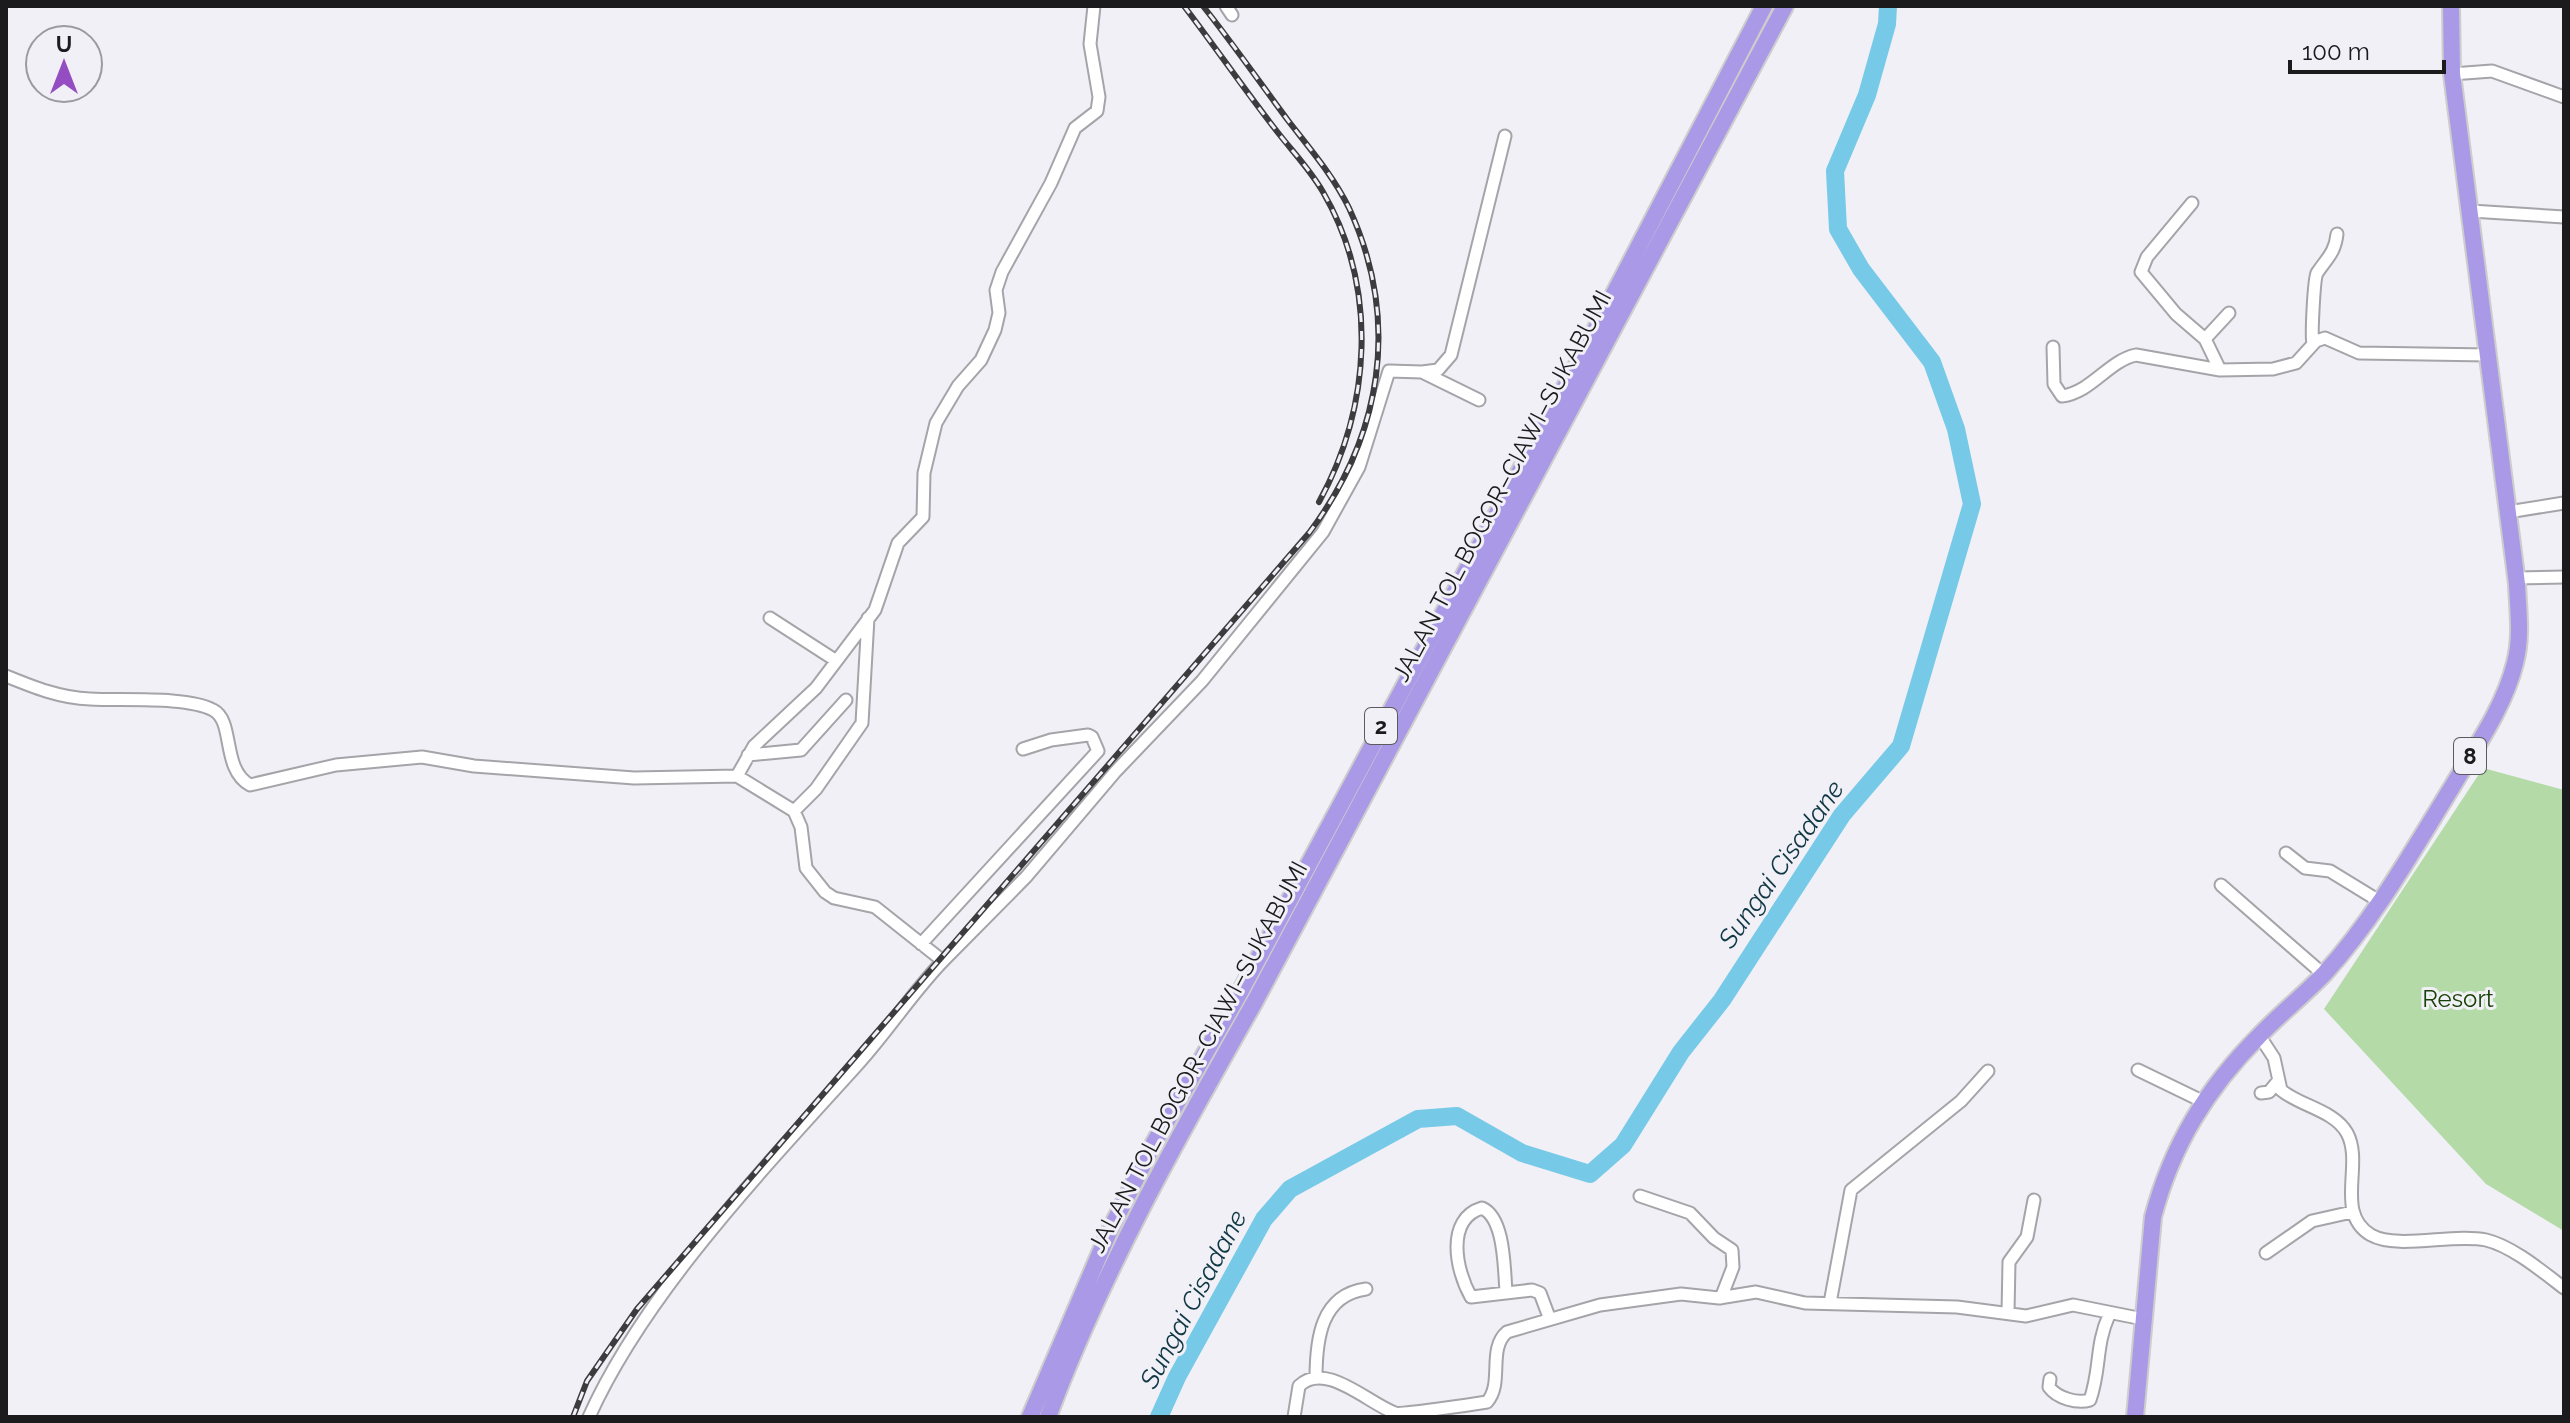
<svg xmlns="http://www.w3.org/2000/svg" width="2570" height="1423" font-family="Raleway,sans-serif">
<style>
.green{fill:#b3daa7}
.lines{fill:none;stroke-linecap:round;stroke-linejoin:round}
.river{stroke:#76c9e7;stroke-width:18}
.minor-casing{stroke:#a4a4a9;stroke-width:15}
.highway-casing{stroke:#cdcdcd;stroke-width:20}
.minor{stroke:#fff;stroke-width:11}
.highway{stroke:#aa99e7;stroke-width:16}
.rail-casing{stroke:#3c3c3e;stroke-width:6}
.rail{stroke:#f0f0f6;stroke-width:3;stroke-dasharray:9;stroke-linecap:butt}
.labels{text-anchor:middle;stroke-width:6;stroke-linejoin:round;paint-order:stroke}
.shield{fill:#f0f0f6;stroke:#5b5b5e;stroke-width:2}
.shield-label{font-size:22px;font-weight:bold;fill:#1b1b1d}
.street-label{font-size:24px;fill:#1b1b1d;stroke:#f0f0f6}
.park-label{font-size:24px;fill:#194207;stroke:#f0f0f6}
.water-label{font-size:26px;font-style:italic;fill:#103744;stroke:#f0f0f6}
</style>
<rect width="100%" height="100%" fill="#f0f0f6"/>
<path class="green" d="M2483,768L2564,790V1231L2486,1184L2324,1009Z"/>
<g class="lines">
<path class="river" d="M1159,1417L1177,1377L1264,1219L1290,1189L1418,1119L1457,1116L1522,1153L1590,1174L1623,1145L1681,1052L1722,1000L1842,815L1901,746L1972,504L1956,429L1932,362L1861,269L1838,229L1835,171L1867,95L1887,24L1888,6"/>
<defs>
<path id="minor" d="M1226,6L1232,15
M2452,74L2492,71L2564,97
M2192,203L2147,257L2141,272L2176,314L2205,339L2220,370
M2471,211L2564,217
M2205,339L2229,313
M2313,344C2311,336 2314,279 2317,273C2327,258 2335,253 2337,234
M2053,347L2054,384L2062,396C2092,392 2108,361 2136,355L2220,370L2273,369L2296,363L2316,341L2325,338L2359,353L2489,355
M1422,372L1438,370L1451,355L1505,136
M2508,512L2564,503
M2516,578L2564,577
M770,618L835,660
M6,676C33,687 60,698 90,699C121,701 187,696 213,710C235,721 221,769 250,785L336,765L422,757L474,766L634,778L737,776L794,811L801,827L806,868L825,892L834,898L875,907L943,961C912,993 888,1031 858,1064C766,1166 645,1292 589,1417
M748,755L801,750L846,700
M737,776L754,746L816,688L875,610L898,543L923,517L924,473L936,423L958,386L981,360L995,330L999,313L996,290L1002,272L1051,183L1075,128L1097,111L1099,97L1090,44L1094,6
M794,811L816,789L862,723L868,618
M2286,853L2305,868L2330,871L2379,901
M2221,885L2323,974
M921,944L1098,751L1092,737L1088,735L1051,740L1023,749
M943,961L1026,877L1116,771L1202,681L1323,532L1359,467L1389,371L1422,372L1479,400
M2259,1035L2274,1058L2281,1090C2300,1106 2334,1110 2347,1133C2364,1164 2334,1213 2371,1235C2398,1250 2453,1233 2486,1240C2512,1246 2543,1272 2564,1288
M2138,1070L2202,1101
M2261,1093L2269,1092L2278,1081
M1640,1196L1690,1213L1714,1238L1732,1250L1733,1267L1721,1298
M2266,1253L2312,1221L2352,1212
M1506,1291C1504,1269 1505,1218 1482,1208C1445,1219 1456,1271 1471,1297L1532,1290L1540,1293L1549,1317
M1830,1303L1851,1190L1961,1101L1988,1071
M2008,1313L2009,1262L2027,1237L2034,1200
M1316,1378C1316,1339 1321,1295 1366,1289
M2050,1379L2049,1387C2057,1398 2077,1404 2090,1400C2101,1369 2095,1346 2109,1315
M1294,1417L1299,1386C1325,1360 1369,1404 1395,1413C1401,1415 1475,1404 1487,1402C1504,1383 1487,1349 1507,1332L1600,1305L1681,1294L1719,1298L1756,1292L1805,1303L1957,1307L2026,1316L2073,1305L2143,1319"/>
<path id="highway" d="M1030,1417L1109,1232L1154,1143L1239,994L1580,359L1764,6
M1048,1417C1102,1272 1178,1137 1254,1003L1785,6
M2135,1417L2153,1217C2172,1145 2207,1088 2259,1036C2280,1014 2304,995 2325,973C2375,918 2413,850 2452,787C2475,748 2504,708 2515,663C2522,637 2518,610 2517,584L2452,74L2451,6"/>
</defs>
<use href="#minor" class="minor-casing"/>
<use href="#highway" class="highway-casing"/>
<use href="#minor" class="minor"/>
<use href="#highway" class="highway"/>
<defs>
<path id="rail" d="M1184,6C1216,48 1246,92 1279,134C1294,153 1311,171 1323,192C1379,289 1371,407 1319,502
M573,1417L587,1381L637,1309L1309,533C1382,436 1401,321 1349,208C1334,177 1311,150 1290,123C1261,84 1233,44 1203,6"/>
</defs>
<use href="#rail" class="rail-casing"/>
<use href="#rail" class="rail"/>
</g>
<g class="labels">
<g class="shield">
<rect x="1365" y="708" width="32" height="36" rx="6"/>
<rect x="2454" y="738" width="32" height="36" rx="6"/>
</g>
<g class="shield-label">
<text x="1381" y="734">2</text>
<text x="2470" y="764">8</text>
</g>
<g class="street-label">
<text transform="translate(1502 486) rotate(-62)" y="8">JALAN TOL BOGOR–CIAWI–SUKABUMI</text>
<text transform="translate(1198 1057) rotate(-62)" y="8">JALAN TOL BOGOR–CIAWI–SUKABUMI</text>
</g>
<g class="park-label">
<text x="2458" y="1007">Resort</text>
</g>
<g class="water-label">
<text transform="translate(1781 864) rotate(-55)" y="9">Sungai Cisadane</text>
<text transform="translate(1193 1299) rotate(-62)" y="9">Sungai Cisadane</text>
</g>
</g>
<rect width="2570" height="1423" fill="none" stroke="#1b1b1d" stroke-width="16"/>
<g transform="translate(64 64)"><circle r="38" fill="#f0f0f6" stroke="#9b9b9f" stroke-width="2"/>
<path d="M0-6L14 30L0 20L-14 30Z" fill="#944ec1"/>
<text y="-12" font-size="22" font-weight="bold" text-anchor="middle" fill="#1b1b1d">U</text>
</g>
<path d="M2290 60v12h154v-12" fill="none" stroke="#1b1b1d" stroke-width="4"/>
<text x="2302" y="60" font-size="24" fill="#1b1b1d" stroke="#f0f0f6" stroke-width="6" paint-order="stroke">100 m</text>
</svg>
